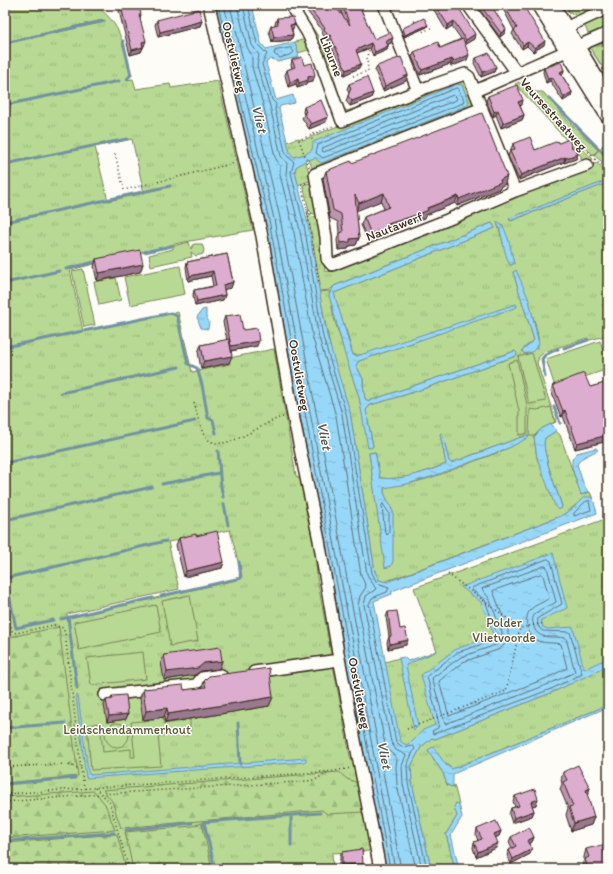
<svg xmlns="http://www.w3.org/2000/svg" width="613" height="874" font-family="Itim,sans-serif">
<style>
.grass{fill:url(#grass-tufts);stroke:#798258;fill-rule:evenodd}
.forest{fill:url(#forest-firs);stroke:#798258}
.pitch{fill:#b7d993;stroke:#798258}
.water{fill:url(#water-ripples);stroke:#7292a1}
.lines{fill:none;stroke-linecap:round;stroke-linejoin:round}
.shore{stroke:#607076;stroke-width:1}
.stream{stroke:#7292a1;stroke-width:3}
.minor-casing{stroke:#3b2a1e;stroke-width:14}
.major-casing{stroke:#3b2a1e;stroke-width:17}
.path{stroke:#3b2a1e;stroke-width:1.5;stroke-dasharray:1 3;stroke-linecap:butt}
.minor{stroke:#fdfcf7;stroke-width:11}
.major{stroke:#fdfcf7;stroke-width:14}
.wall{fill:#bd95b1;stroke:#3b2a1e}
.shaded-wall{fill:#9a7990;stroke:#3b2a1e}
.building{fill:#dcadce;stroke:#3b2a1e}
.labels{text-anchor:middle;stroke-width:3;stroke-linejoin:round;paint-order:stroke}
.street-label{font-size:13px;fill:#3b2a1e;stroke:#fdfcf7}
.park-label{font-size:13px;fill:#5a563b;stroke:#fdfcf7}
.water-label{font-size:14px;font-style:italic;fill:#525655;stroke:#fdfcf7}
</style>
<defs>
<pattern id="grass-tufts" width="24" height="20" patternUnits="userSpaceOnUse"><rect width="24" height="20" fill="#b7d993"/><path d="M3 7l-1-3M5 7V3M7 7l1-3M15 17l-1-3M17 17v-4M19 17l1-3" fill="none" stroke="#9eba7e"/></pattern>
<pattern id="forest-firs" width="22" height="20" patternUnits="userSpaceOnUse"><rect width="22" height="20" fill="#b7d993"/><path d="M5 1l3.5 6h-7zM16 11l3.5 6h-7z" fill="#9eba7e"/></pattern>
<pattern id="water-ripples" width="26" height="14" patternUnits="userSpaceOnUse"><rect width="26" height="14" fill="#97d8f9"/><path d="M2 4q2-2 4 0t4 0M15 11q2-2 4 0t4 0" fill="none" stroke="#83bad5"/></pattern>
</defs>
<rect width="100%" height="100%" fill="#fdfcf7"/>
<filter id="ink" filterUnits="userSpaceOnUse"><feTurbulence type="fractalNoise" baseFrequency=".025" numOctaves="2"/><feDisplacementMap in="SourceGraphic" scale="8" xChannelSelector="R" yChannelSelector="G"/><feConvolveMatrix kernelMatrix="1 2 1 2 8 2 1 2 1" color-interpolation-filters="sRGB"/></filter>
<g filter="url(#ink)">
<path class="grass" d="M5,5H95C123,25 122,43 130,74L126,80L133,79L136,89L170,84L171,88L218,81L253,230L179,243L70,270L83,331L178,312L192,372L230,364L229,358L274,349L296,476L300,479L315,544L317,578L350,756L357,776L371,851L332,853L333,869H5V43L105,22L103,20L5,42ZM132,139L144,193L108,201L95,147ZM230,530L241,573L239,574L240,579L67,618V614L179,589L168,542Z
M565,5H608V76L588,45V33L584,25L574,14L569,13Z
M304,18C330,45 331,73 343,107L347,111L361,106L362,109L348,114L342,111Z
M306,39L312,49L298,53L295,42Z
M458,78H465L476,101L475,106L313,171L309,159L469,102L462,85L306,154L294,157L290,154L287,142L298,138L303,140Z
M519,82L561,129L593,159L565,170L581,162V156L515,84Z
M533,92H543L567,120L598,150L593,155L562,125Z
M305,161L312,180L298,185L295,172L296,167Z
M597,163L608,173V180L509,219L511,221L602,185L608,184V335L590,340L587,338L544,352L539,357L537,363L556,422L541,429L534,437L537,458L545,478L561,509L562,506C558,493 540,449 545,438L556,431L560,435L581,495L590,492L593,499C584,495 570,511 561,516L404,575L383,582L379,580L375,572L350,412L332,356L319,292L329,291L334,318L359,397L369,448L373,446L366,410L370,405C420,392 468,372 516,356L515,351L369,401L365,399L363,385V379L356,365L359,361L517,306L362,355H353L347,333L337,306L334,293L495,228L492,223L334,286L330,290L319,291L318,284H320L307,211L313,217L320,216L325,272ZM497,222L503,226L514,264L506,253ZM513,272C520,284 544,334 537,348L522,350L534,340ZM440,434H442L449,461L451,463L527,435L529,436C512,448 494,454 475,461C447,472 417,485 387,486L384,488V493L393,512L386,568L369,453L375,452L380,478C402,481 425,472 446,464Z
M313,182L319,214H313L309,210L303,185Z
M608,518V664L430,733L418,744L394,750L385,662L399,658L401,664L437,651L414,588Z
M608,665V705L452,769L429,749L428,751L443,773L447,785L453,787L454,785L459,804L456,803L457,816L446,834L455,869H431L412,783L411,766L421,747L432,738L435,739L553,692Z"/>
<path class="forest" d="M565,5H585L586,8L572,14Z
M608,37V71L606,72L588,45Z
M608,140V167L594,155Z
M59,627L78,776L5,783V638Z
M339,772L347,779L358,783L365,812L327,814L322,810L121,828L112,801L103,790Z
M94,791L105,804L115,830L5,838V797Z
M202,823L212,869H133L125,832L193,826Z
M117,834L126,869H5V843Z"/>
<path class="pitch" d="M189,242L191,249L194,244H202L204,250L203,254L196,256L191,252L192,257L151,266L149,255L173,249V246Z
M180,266L185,294L130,305L124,277Z
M83,269L95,325L84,327L72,271Z
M116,278L121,300L99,305L94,282Z
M600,341L608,364L605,370L555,387L546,359Z
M532,353L546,401L529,404L518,357Z
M517,360L527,405V433L519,435V411L508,363Z
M551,407L555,422L541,429L534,436H529L530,409L537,410Z
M190,595L198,641L170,646L162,601Z
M156,605L161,632L79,650L74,622Z
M143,652L146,679L91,685L87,658Z
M162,712L164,724L184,721L182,714L190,718V732L158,736L161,766L91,770L87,725L100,723L103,752L131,749V757H135L131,722L154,720L155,716Z
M105 735a12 12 0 1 1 24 0a12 12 0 1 1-24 0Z"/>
<path class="water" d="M214,5H252L261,43L266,49L295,42L299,57L277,62L275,60L270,59L266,63L276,100L293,95L295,103L280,106L279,109L290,153L294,157L306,154L312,150L313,142L457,84L462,85L469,102L466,106L321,163L315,158L305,161L296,167L295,172L308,224L327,336L350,412L375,572L379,580L387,582L561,516L571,510L584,497H590L593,499L597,513L392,591V594L374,601L400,741L406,745L413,741L423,730L435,725L421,675L456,649L494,636L481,602L461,587L553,553L567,608L541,620L543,627L548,629L573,627L584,669L608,658V665L604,668L553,692L435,739L432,738L421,747L411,766L412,783L431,869H386L341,634L325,540L305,443L265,221Z
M608,180V184L602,185L510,221V218Z
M497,222C507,224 512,254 514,264L510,265C503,252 503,236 497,222Z
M492,223L495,228L334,293L351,349L353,355L357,356L516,304L517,307L359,361L356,365L363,379V385L365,399L369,401L515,351L517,353L516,356C468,372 420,392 370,405L366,410L373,447L368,448L359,397L345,355L329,295L334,286Z
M516,270L529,300L539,344L532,352L524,354L522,350L534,340L513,272Z
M206,309V317L209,322L208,329L201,328L197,317L202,310Z
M551,424L556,429V431L545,438C540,449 558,493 562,507L559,510L554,503L537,458L534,437L541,429Z
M442,433L449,461L451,463L527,435L529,437L511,447L434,476L407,484L384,488V493L393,512V561L391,566L385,568L369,453L375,452L380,478C401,481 426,472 446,464L440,434Z
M596,448L598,450L582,458L577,464L583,483L588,492L581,495L572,468V459L577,453Z
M437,651L406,665L418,726L414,730L399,658L404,657L408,661Z
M76,696H78L88,772L90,775L306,758V762L86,778Z
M608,705V707L453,774V787L447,785L443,773L428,750L433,747L446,765L452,769Z
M456,803L459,804L462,817L451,835L459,869H455L446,834L457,816L454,807Z"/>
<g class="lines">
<path class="shore" d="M218,5L269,220L390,869
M224,5L274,219L395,869
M230,5L280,218L401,869
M237,5L247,47L252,56V67L264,108L275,157L280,166V175L293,227L313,339L336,416L361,575L366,587L360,596L358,606L385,744L389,751L397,758L396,767L397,785L416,869
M243,5L252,45L259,55L257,66L270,106L281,156L287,163L286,174L299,226L319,338L342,414L367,574L376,589L366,596L364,605L391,742L396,750L406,755L402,766L403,784L422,869
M248,5L257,44L267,54L262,64L272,100L276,104L275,110L286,155L294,162L291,173L304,225L323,337L346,413L372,573L377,583L389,587L387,592L372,598L369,604L396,742L404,748L413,746L415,748L407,765L408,783L427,869
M291,48L294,52L292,54L280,58L274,54L275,51Z
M457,88L464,100L463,103L323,158L316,153L318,145Z
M454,95L457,98L456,100L324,152L322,151L323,148Z
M589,501L591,510L574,516V513L585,502Z
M383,504L389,513V533L387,535L385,533L382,506Z
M548,559L551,561L562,604L538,618C537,622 538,629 543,631L570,632L582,674L551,689L433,734L432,731L438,728L439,724L427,676L458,652L495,640L498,637L485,600L472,590V588Z
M545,566L547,567L556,602C551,606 543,607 537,612C533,615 532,619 533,623C536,642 552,635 566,638L575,672L549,684L445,724L432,678L461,657L496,645L502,638V632L489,598L482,589Z
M541,574L543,575L549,598C543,603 536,604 530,610C527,614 526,620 527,625C532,647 545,641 561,644L567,668L547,678L449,716L439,681L463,662L500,649L508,641V630L493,591Z"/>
<path class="stream" d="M123,41L131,75L127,79
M5,43L104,21
M549,98L608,158
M5,105L119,81
M5,164L127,139
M5,222L170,186
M144,252L172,246
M66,269L99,261
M5,283L59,271
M5,347L171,313L177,316L188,364L197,368L202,385L208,418L213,420L216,433
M564,348L588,340
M545,377L542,359L545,355L558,349
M61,393L179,367
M554,407L560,423
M218,451C220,468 219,480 223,497
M5,463L195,421
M162,484L219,473
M224,504L228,525
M5,520L152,487
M5,576L16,628L53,620
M6,578L166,541
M161,596L241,578L239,562
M68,617L77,688
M61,619L153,598
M238,723L240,764
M5,728L65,723
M5,784L75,778
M291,815V845
M126,830L192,823
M5,841L114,833
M215,869L204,822L320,813"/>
<defs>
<path id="minor" d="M209,5L262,236L293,415L319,540L338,653L380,869
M293,5L294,11L307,32L319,57L342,121L430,86L465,74L469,77L515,191L447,220L332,265L327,259L326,237L315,174L482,108
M384,5L418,91
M468,5L517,73
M566,36L565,28L608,8
M475,91L608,33
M515,191L587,165
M254,672L339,660
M105,695L196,685L202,678L221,675"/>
<path id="major" d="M539,5L608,116
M552,5L608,98"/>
</defs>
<use href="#minor" class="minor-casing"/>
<use href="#major" class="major-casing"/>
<path class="path" d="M414,21L418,22
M421,29L422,32L433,27
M353,76L368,71L367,56L370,48
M522,82L560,125L593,156
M310,135L313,142
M115,154L124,190L235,163
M595,159L608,170
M309,167L299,140L333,126
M306,183L301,185L307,209L312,215
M307,209L319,283
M194,403C197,413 199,424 203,433C217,462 264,420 283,417
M448,574L520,628
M5,599L12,631L16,633L54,625L63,628L65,633L81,769
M407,729L506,691L520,628L544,623
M5,767L66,764L81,769L84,787
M95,788L109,801L129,869
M5,794L335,771L351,768
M5,802L101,794L297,782L315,780L328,772"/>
<use href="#minor" class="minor"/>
<use href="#major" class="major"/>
</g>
<path class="wall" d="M302,5H334L343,17L340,9L342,5H359L374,39L391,43L388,44V46L387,50L373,56L370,48L357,53L359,68L344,75L328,39L326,40L322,33L323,31Z
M431,5H457L474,39L465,44L467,60L455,65L451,66L450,64L420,75L412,57L414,52L440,48L461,39L452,26L446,30Z
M476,5H491L505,33L500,37Z
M501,5H523L544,45L533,52L527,46L522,49L512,34L514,30Z
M121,6L141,15L140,18L144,46L141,52L130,55L119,11Z
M277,18L293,29H292L293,35L291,40L272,42L269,31L271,26L275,25V24Z
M157,20L202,21L200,26L158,37L155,25Z
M427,27L404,37L402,31L403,28Z
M608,34V49L605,42Z
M476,58L496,67L494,72L481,77L474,63Z
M292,60L304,65L313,81L307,82L306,85L297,88L296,84L288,87L285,75L287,70L292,68L291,65Z
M377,66L408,75L406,81L383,91L375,71Z
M544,68L564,70L563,74L562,75L572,92L571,96L563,101L550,81L546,83L543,72Z
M349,84L373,93L371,98L350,106L346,101L349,93L347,89Z
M488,96L522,105L520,106L524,115L522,120L501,128L496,115L493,117L486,101Z
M304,107L326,122L309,129L302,118L304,115L303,112Z
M559,143L572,148L578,154L576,159L564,163V162L519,180L508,156L510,151L511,150V149L513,144L535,150Z
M352,163L505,184L500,187L499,189L457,206L455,203L426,215L425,218L387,231L386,234L368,241L361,225L364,217L384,209L381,201L356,210L359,238L356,245L349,246L348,249L338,250L337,240L339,233L338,222L330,218L323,179L326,171Z
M227,254L233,282L231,288L224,289L225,295L223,300L195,306L193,295L194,290L213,286L211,276L188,281L186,267L187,262Z
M96,259L143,264L140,272L97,281L94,267Z
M225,316L243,330L257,346L231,351L229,363L201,369L198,352L201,345L227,340L223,322Z
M608,383V441L575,449L563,416L561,417L551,391L553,385L590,387Z
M196,536L224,562L222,568L184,577L176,545L179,538Z
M388,612L400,629L406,645L388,649L387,642L389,637L386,617Z
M164,655L222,661L219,669L201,671L195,675L164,680L161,662Z
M204,681L273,697L269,706L165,723L164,717L143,720L140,698L143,689L184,690L202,688Z
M112,696L128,714L126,719L107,722L104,705L106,700L111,699Z
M563,772L590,788L587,796L594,817L591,825L571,831L566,815L568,808L560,789L562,784L561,780Z
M515,796L536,805L532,806L534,811L532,816L512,823L509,814L511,808L515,807L513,801Z
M477,829L501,831L499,836L495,838L496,848L476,857L473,848L474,842L478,841L476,835Z
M511,837H534L532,842L529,844L530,854L511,864L507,855L509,850L512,848L509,842Z
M586,849L608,869H583L582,866L584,859V857Z
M342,852L361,869H340V857Z"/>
<path class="shaded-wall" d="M202,21L200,26L158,37L160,32Z
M454,21L452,26L446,30L448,25Z
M295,24L293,29L289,30L290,25Z
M428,25L427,27L404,37L405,35Z
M506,29L505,33L500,37L501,33Z
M475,34L474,39L464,45L466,40Z
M293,35L291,40L272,42L274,37Z
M330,35L328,39L326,40L328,36Z
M393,38L391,43L385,46L386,41Z
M146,41L144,46L140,47L142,42Z
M545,41L544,45L533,52L535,48Z
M528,42L527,46L522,49L523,45Z
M371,43L370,48L354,54L356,50Z
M388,46L387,50L373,56L375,52Z
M143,47L141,52L130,55L132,50Z
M469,55L467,60L455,65L451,66L453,61Z
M452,59L450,64L420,75L422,70Z
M361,64L359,68L344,75L346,70Z
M496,67L494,72L481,77L483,72Z
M564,70L563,74L559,76L560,72Z
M315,75L313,81L307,82L306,85L297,88L299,83L308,77Z
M408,75L406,81L383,91L385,86Z
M552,77L550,81L546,83L548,79Z
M298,79L296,84L288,87L290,82Z
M572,92L571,96L563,101L564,97Z
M373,93L371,98L350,106L352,101Z
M523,100L522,105L517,107L518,102Z
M498,110L496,115L493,117L494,112Z
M524,115L522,120L501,128L503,123Z
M328,117L326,122L309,129L311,124Z
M578,154L576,159L564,163L566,158Z
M565,157L564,162L519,180L521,175Z
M507,176L505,184L500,187L499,189L457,206L459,199L500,180Z
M384,193L381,201L356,211L359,203Z
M458,196L455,203L426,215L425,218L387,231L386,234L368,241L371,234L388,224Z
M359,238L356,245L349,246L348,249L338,250L340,243L350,239Z
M143,264L140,272L97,281L99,273Z
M213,271L211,276L188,281L190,276Z
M233,282L231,288L221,290L223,285Z
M225,295L223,300L195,306L197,301Z
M259,341L257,346L229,351L231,346Z
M232,356L229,363L201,369L204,361Z
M565,410L563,416L561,417L563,411Z
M608,435V441L575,449L577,443Z
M224,562L222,568L184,577L186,571Z
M408,640L406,645L388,649L390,644Z
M222,661L219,669L201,671L195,675L164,680L167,672L204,663Z
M273,697L269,706L165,723L168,714Z
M167,708L164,717L143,720L146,711Z
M128,714L126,719L107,722L109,716Z
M590,788L587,796L586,790Z
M538,799L536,805L529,807L531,802Z
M534,811L532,816L512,823L514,818Z
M594,817L591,825L571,831L574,823Z
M501,831L499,836L492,839L494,834Z
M534,837L532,842L525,846L527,841Z
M498,843L496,848L476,857L478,852Z
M532,849L530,854L511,864L513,859Z
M363,864L361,869H341L342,865Z"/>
<path class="building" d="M125,5H139L141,15H139L146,41L142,42L143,47L132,50L121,6Z
M307,5H334L350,25L342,5H359L374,39L390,32L393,38L386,41L388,46L375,52L371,43L356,50L361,64L346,70L330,35L328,36L324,29L325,28Z
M435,5H457L475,34L466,40L454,21L448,25Z
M480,5H491L506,29L501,33Z
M504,5H523L545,41L535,48L528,42L523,45L514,30L517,28Z
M199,9L202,21L160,32L157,20Z
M293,17L295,24L290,25L293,35L274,37L271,26L278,24L277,18Z
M424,18L428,25L405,35L403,28Z
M463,39L469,55L457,60L453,61L452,59L422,70L414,52L438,42L440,48Z
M489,53L496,67L483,72L476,58Z
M302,57L304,65L312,63L315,75L308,77V80L299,83L298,79L290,82L287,70L295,67L292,60Z
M401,57L408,75L385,86L377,66Z
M561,62L564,70L560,72L572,92L564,97L552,77L548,79L544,68Z
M367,77L373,93L352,101L348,96L351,88L349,84Z
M517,85L523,100L518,102L524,115L503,123L498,110L494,112L488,96Z
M321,100L328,117L311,124L304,113L306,112L304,107Z
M482,113L507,176L500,180L501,182L459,199L458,196L427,208L428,210L419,214L388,224L389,227L371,234L364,217L389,207L384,193L359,203L355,195L359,238L350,239V242L340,243V233L343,232L341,214L333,210L326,171L351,161L352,163Z
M530,137L535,150L558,141L559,143L569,139L572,148L575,147L578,154L566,158L565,157L521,175L510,151L515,149L513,144Z
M140,250L143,264L99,273L96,259Z
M227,254L233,282L223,285L225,295L197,301L194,290L216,286L213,271L190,276L187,262Z
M240,314L243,330L257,328L259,341L231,346L225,316Z
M229,339L232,356L204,361L201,345Z
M584,373L590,387L608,382V408H607L608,411V435L577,443L565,410L563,411L553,385Z
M217,531L224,562L186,571L179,538L196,534V536Z
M397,611L400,629L405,628L408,640L390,644L389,637L391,636L388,612Z
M220,647L222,661L204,663L198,668L167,672L164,655Z
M269,668L273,697L168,714L167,708L146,711L143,689L183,685L184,690L206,687L204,681L209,676Z
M126,695L128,714L109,716L106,700L113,699L112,696Z
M578,765L590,788L586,790L594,817L574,823L569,807L573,806L563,782L567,780L563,772Z
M535,789L538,799L531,802L534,811L514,818L511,808L519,806L515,796Z
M496,821L501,831L494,834L498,843L478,852L474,842L482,839L477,829Z
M529,827L534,837L527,841L532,849L513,859L509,850L516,846L511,837Z
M602,845L608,863V869H588L585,859L589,857L586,849Z
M362,849L363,864L342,865V852Z"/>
</g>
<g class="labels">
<g class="street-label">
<text transform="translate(332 56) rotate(68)" y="5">Liburne</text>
<text transform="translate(235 57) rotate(77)" y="5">Oostvlietweg</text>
<text transform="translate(554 114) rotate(48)" y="5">Veursestraatweg</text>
<text transform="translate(394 226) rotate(-21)" y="5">Nautawerf</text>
<text transform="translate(300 375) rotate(80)" y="5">Oostvlietweg</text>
<text transform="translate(360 693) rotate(79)" y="5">Oostvlietweg</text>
</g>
<g class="park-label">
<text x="504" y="627">Polder<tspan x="504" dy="15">Vlietvoorde</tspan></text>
<text x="127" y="734">Leidschendammerhout</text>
</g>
<g class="water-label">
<text transform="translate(260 119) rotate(76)" y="5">Vliet</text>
<text transform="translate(325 436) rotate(79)" y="5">Vliet</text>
<text transform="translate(385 755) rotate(79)" y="5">Vliet</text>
</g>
</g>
<rect width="613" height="874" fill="none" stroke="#fdfcf7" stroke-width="20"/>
<rect x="10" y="10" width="593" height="854" fill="none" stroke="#3b2a1e" stroke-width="1.5" filter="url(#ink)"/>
</svg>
